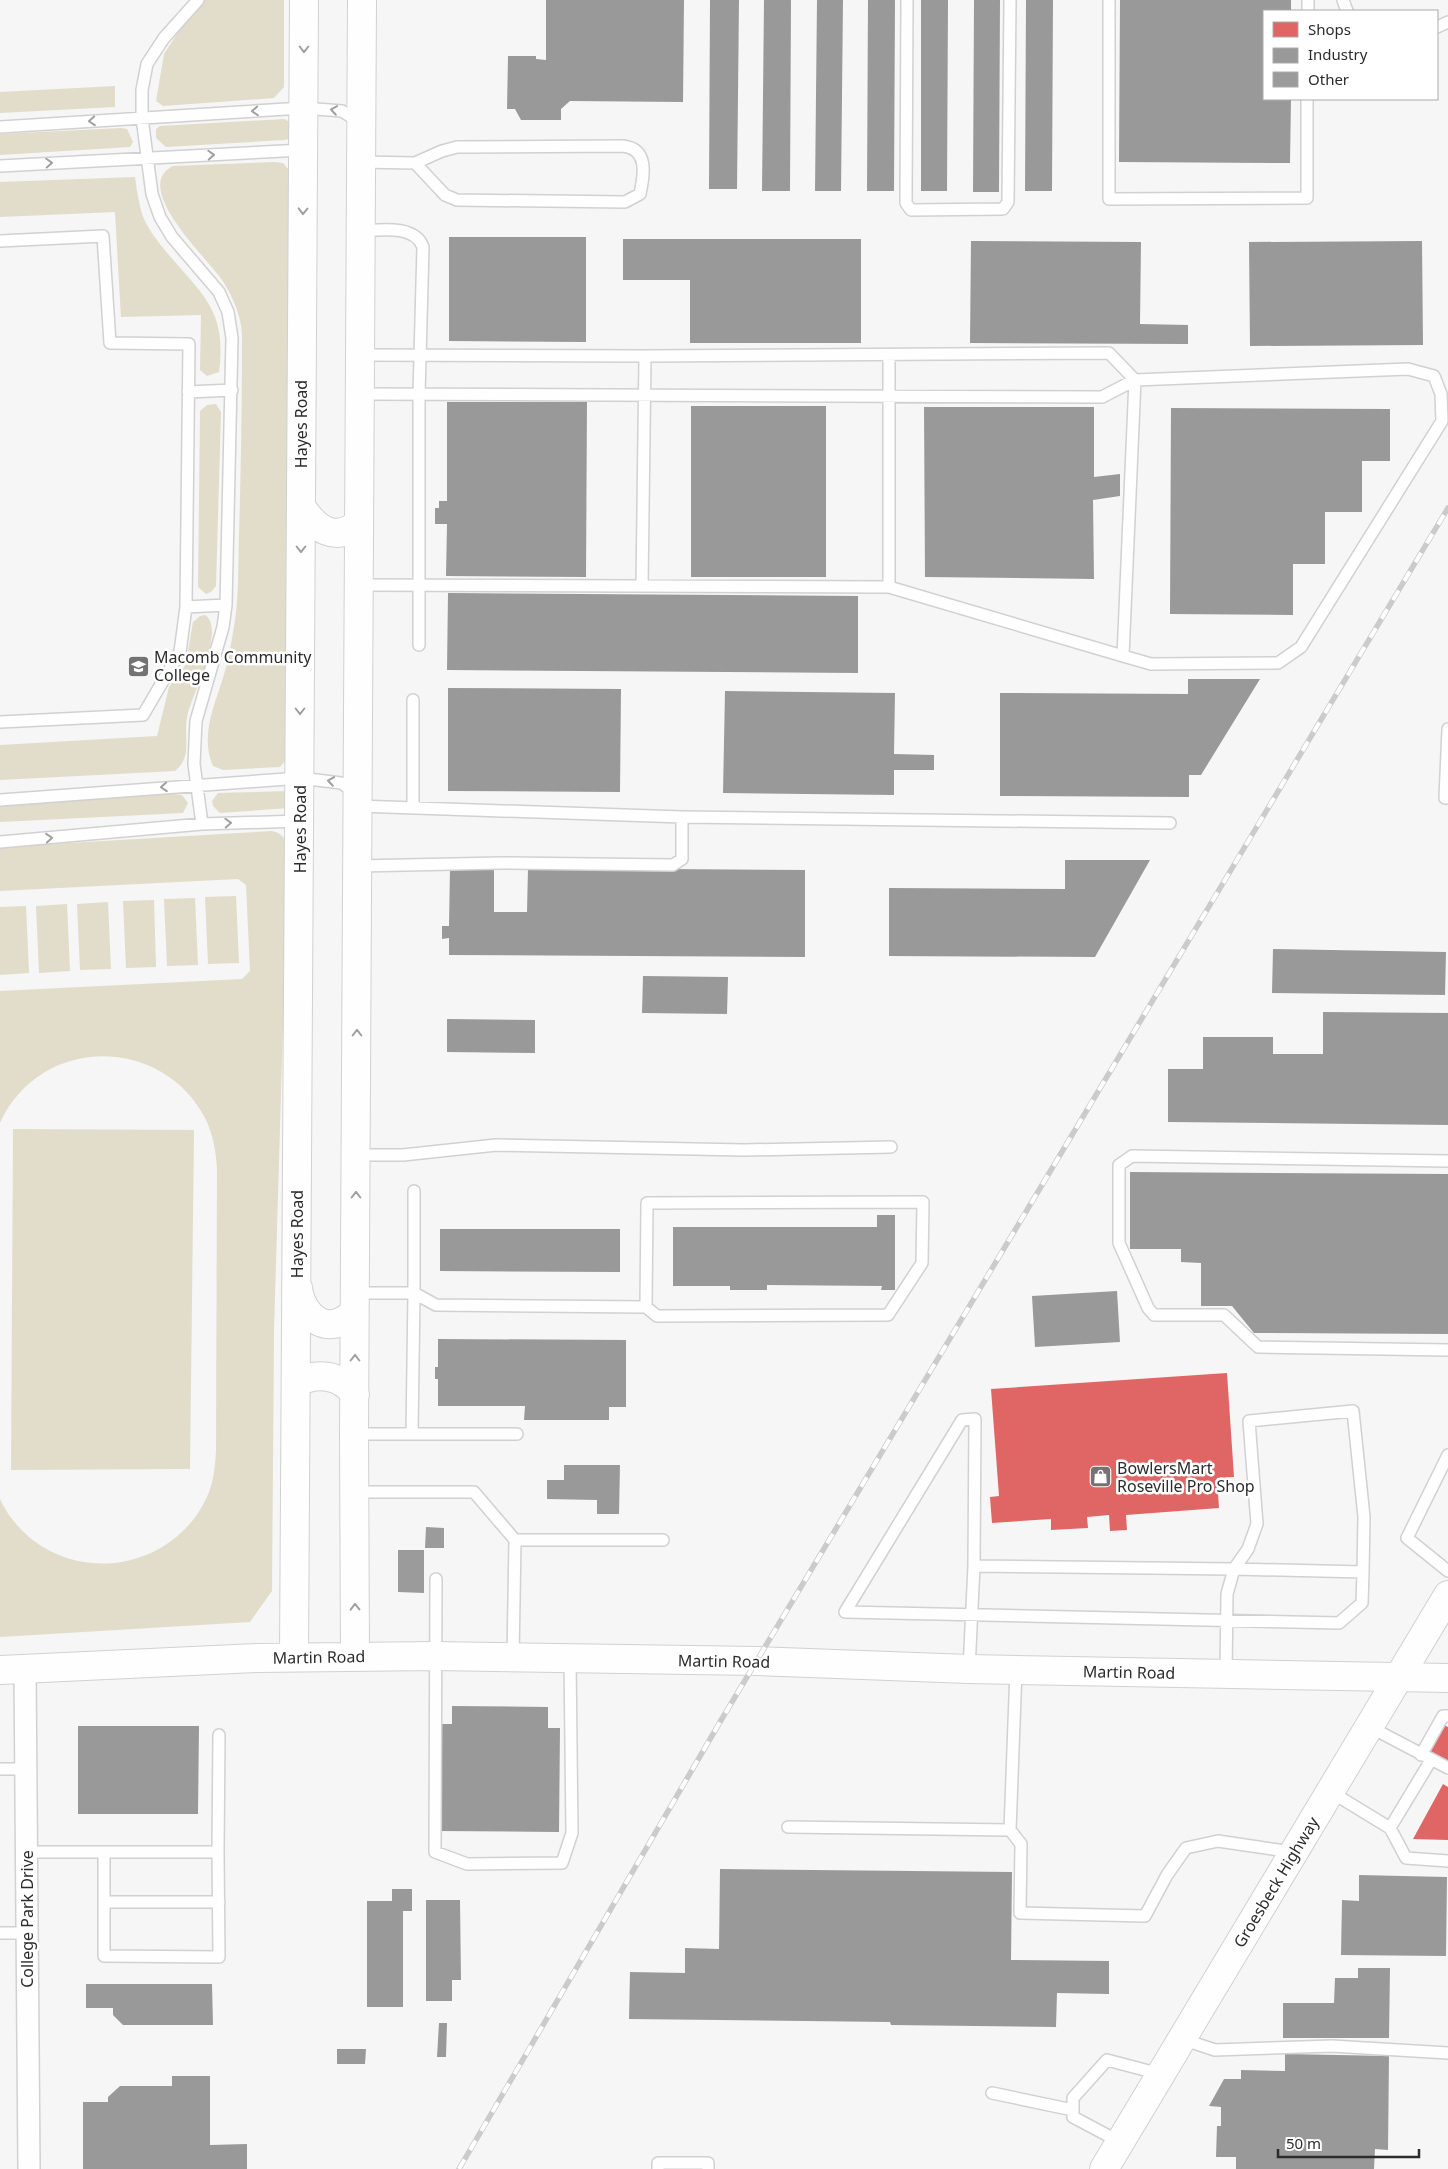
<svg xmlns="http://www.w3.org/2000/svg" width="1448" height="2169" font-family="'Noto Sans',sans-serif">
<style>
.green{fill:#e1ddca}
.shops{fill:#e06666}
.industry{fill:#999}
.building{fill:#9a9b9a}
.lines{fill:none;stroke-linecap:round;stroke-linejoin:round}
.service-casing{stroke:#d0d1d0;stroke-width:14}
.minor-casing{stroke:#d0d1d0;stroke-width:24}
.tertiary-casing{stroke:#d0d1d0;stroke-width:30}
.primary-casing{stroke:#d0d1d0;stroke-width:30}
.service{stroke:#fefefe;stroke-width:11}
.minor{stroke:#fefefe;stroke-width:21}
.tertiary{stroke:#fefefe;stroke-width:28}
.primary{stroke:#fefefe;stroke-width:28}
.rail-casing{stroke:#cacbca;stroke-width:5.5}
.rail{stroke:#fff;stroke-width:4;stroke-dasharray:11;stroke-linecap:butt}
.oneway{stroke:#9fa09f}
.labels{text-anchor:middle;stroke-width:5;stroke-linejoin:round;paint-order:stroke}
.street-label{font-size:16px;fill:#2b2c2b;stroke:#fff}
.poi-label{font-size:16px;fill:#2b2c2b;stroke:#fff;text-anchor:start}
</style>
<rect width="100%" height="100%" fill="#f5f6f5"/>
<path class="green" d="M204,0H284V87L274,98L163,106L156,101L164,54L182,26Z
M115,86V107L0,113V92Z
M284,119L292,123L290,139L284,140L166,147L156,138V129L160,126Z
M121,128L127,129L133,142L130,147L0,155V134Z
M274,162L283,163L289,170L290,755L280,767L223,770L213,766C200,737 214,706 223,678C228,662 231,644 234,627C239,597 238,566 239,536C241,469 242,403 242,336C242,317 232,295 222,280C208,259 130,187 173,166Z
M135,177C137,191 139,206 144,219C150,232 159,243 168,254C204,296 227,312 219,372L207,376L200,370L201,315L121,317L115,212L0,217V182Z
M216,404L221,412L216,586L211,592L206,594L198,587L200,411L207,405Z
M205,615C226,628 193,694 188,713C182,734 194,756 175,771L0,780V745L157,736L169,687L186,664L193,622L200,616Z
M289,791V808L220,813L213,806L212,801L218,793Z
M174,794L182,795L188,803L183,813L0,822V802Z
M272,831C286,834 288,844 288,856L274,1331L272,1591L250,1622L0,1637V1499C9,1519 25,1536 43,1547C99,1581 173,1561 204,1503C213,1487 215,1469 216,1451L217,1169C216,1151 213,1134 205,1118C175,1059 100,1039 45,1072C25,1084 9,1102 0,1123V991L242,979L250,971L246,885L238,879L0,891V847Z
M236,896L239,963L208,964L205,897Z
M195,898L198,965L167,966L164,899Z
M154,900L156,967L126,968L123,901Z
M108,902L111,969L80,970L77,904Z
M67,904L70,971L39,973L36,906Z
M26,906L29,973L0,975V907Z
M13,1129L194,1130L190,1469L11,1470Z"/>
<path class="shops" d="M1227,1373L1234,1477L1217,1478L1219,1508L1126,1515L1127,1530L1110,1531L1109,1515L1087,1517L1088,1528L1051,1530V1519L992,1523L990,1497L999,1496L991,1389Z
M1442,1724L1448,1727V1761L1428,1750Z
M1443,1784L1448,1787V1840L1413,1839Z"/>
<path class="industry" d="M546,0H684L683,102L570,101L561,109V120H521L515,109H507L508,56H536V59L546,60Z
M710,0H739L737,189H709Z
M764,0H791L790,191H762Z
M817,0H843L841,191H815Z
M868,0H895L894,191H867Z
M921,0H948L947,191H921Z
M974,0H1000L999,192H973Z
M1026,0H1053L1052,191H1025Z
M1120,0H1291V11H1264V99H1291L1290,163L1119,162Z
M449,237H586V342L449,341Z
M623,239H861V343H690V280H623Z
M971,241L1141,242L1140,324L1188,325V344L970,343Z
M1422,241L1423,345L1250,346L1249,242Z
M447,402H587L586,577L446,576L447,524H435V508H439V501H447Z
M691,406H826V577H691Z
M924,407H1094V477L1120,474V496L1093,500L1094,579L925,577Z
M1171,408L1390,409V461H1362V512H1325V564H1293V615L1170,614Z
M448,593L858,596V673L447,670Z
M1188,679H1260L1201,775H1189V797L1000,796V693L1188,694Z
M448,688L621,689L620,792L448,791Z
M725,691L895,693L894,754L934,755V770H894V795L723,793Z
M1065,860H1150L1095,957L889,956V888L1065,889Z
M528,868L805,870V957L449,955V938L442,939V926H449L450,869H494V912H527Z
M1273,949L1446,952L1445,995L1272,993Z
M643,976L728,977L727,1014L642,1013Z
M1323,1012L1448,1013V1125L1168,1122V1069H1203V1037H1273V1054H1323Z
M447,1019L535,1020V1053L447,1052Z
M1130,1172L1448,1174V1334L1254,1333L1232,1306H1201V1263L1181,1262V1249H1130Z
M877,1215H895V1290H881L882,1286L767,1285V1290H730V1286H673V1227H877Z
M440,1229H620V1272L440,1271Z
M1117,1291L1120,1342L1035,1347L1032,1296Z
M438,1339L626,1340V1407H609V1420H524L525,1406H438V1379H435V1367H438Z
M564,1465H620L619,1514H597V1500L547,1499V1480H564Z
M452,1706L548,1707V1728H560L559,1832L438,1831L439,1724H452Z
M78,1726H199L198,1814H78Z
M720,1869L1012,1872L1011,1960L1109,1961V1994L1057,1993L1056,2027L891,2025L890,2022L629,2019L630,1972L685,1973V1948L719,1949Z
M1359,1875L1447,1877L1446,1956L1341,1955L1342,1900L1359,1901Z
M392,1889H412V1911H403V2007H367V1901H392Z
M426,1900H460L461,1980H452V2001H426Z
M1358,1968H1390L1389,2038H1283V2003H1334L1335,1978H1358Z
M86,1984H212L213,2025H123L113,2015V2008H86Z
M439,2023H447L446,2057H437Z
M337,2049H366L365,2064H337Z
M1285,2054L1389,2056L1388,2150L1375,2149L1374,2169H1236V2157H1216L1217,2126H1221V2107L1209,2106L1224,2079H1241V2070L1285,2071Z
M172,2076H210V2145L247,2144V2169H83V2102H108V2097L120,2086H172Z"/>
<path class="building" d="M426,1527L444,1528V1548H425Z
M398,1550H424V1593L398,1592Z"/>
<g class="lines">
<defs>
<path id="service" d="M198,0L164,38L147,64L142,90V118L152,194L160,217L172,237L219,292L228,312L232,338L226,605L223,627L196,721L194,764L202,824
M907,0L906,203L911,210L1003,209L1008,202L1010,0
M1109,0V199L1307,198V99
M1343,0L1347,11
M1308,11V0
M1437,27L1448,22
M0,127L303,108L342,111L358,121
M360,162L415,163L442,151L457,147L623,146C649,149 644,175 640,194L625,202L457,200L445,195L415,163
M0,166L303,150
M360,231C379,230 415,224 423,247L419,394V645
M0,241L103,236L110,343L189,344L186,607
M360,355L645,356L1109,353L1135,380L1102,397L360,394
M188,392L232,390
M359,585L889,587L1123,656L1151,664L1278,663L1301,647L1442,421L1441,394L1434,376L1408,369L1135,380L1123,656
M642,586L645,356
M889,587V355
M413,700V808
M0,722L143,715L180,652L186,607L226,605
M1448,729L1445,798H1448
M0,800L300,778L341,783L357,793
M358,806L682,817L1170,823
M0,842L202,824L300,821
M358,866L501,863L673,865L682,859V817
M356,1155H403L496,1145L744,1150L891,1147
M1448,1161L1132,1156L1119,1165V1243L1148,1308L1154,1315H1224L1258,1347L1448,1350
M414,1191V1293L436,1305L646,1307L657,1316L888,1315L922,1263L923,1202L647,1203L646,1307
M354,1434H412L414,1293H355
M412,1434H517
M1448,1455L1407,1538L1448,1571
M354,1492H474L515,1540L513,1657
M515,1540H663
M974,1566L975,1419L962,1420L845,1612L1339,1623L1362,1603L1363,1572
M436,1579L435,1852L467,1864L562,1863L572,1833L570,1658
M969,1669L974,1566L1234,1569L1363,1572L1364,1517L1353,1411L1249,1421L1257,1524L1248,1549L1234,1569L1227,1594L1226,1674
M1370,1727L1448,1768
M1421,1755L1443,1716H1448
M0,1769H27
M1331,1792L1390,1828L1431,1760
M788,1827L1010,1830L1016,1670
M1390,1828L1406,1858L1448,1861
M1010,1830L1021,1844L1020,1913L1145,1916L1167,1875L1186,1848L1218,1841L1292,1852
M27,1852H218L219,1735
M104,1853V1956L219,1957L218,1852
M104,1902H219
M0,1933H27
M1182,2039L1215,2050L1332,2046L1448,2053
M992,2093L1073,2110
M1120,2142L1073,2117V2098L1107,2060L1160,2074
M658,2169V2163H708V2169"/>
<path id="minor" d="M25,1668L29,2169"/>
<path id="tertiary" d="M301,506C314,528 337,545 359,522
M298,1288C302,1319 330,1338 354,1312
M296,1383C317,1372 340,1374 355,1394
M355,1656L354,1434L362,0
M294,1657L304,0
M0,1670L258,1658L435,1656L757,1661L969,1669L1448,1678"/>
<path id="primary" d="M1104,2169L1448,1595"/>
</defs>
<use href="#service" class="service-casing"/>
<use href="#minor" class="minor-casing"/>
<use href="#tertiary" class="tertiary-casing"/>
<use href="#primary" class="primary-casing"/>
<use href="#service" class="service"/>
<use href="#minor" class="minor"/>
<use href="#tertiary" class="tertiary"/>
<use href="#primary" class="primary"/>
<defs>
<path id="rail" d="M459,2169L720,1722L1448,508"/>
</defs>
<use href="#rail" class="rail-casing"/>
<use href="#rail" class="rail"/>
</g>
<defs><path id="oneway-chevron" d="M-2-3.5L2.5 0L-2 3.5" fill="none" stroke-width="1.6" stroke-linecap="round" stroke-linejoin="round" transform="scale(1.25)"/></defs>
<g class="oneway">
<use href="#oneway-chevron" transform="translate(304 49) rotate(90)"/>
<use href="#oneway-chevron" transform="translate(334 110) rotate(-172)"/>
<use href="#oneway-chevron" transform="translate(255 111) rotate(176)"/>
<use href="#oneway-chevron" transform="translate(92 121) rotate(176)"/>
<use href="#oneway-chevron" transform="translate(211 155) rotate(-3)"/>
<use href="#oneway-chevron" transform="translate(49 163) rotate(-3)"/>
<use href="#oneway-chevron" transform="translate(303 211) rotate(91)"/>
<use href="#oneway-chevron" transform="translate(301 549) rotate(90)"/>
<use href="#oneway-chevron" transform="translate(300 711) rotate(90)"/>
<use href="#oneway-chevron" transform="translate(331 781) rotate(-172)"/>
<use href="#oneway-chevron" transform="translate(164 787) rotate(176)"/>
<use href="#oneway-chevron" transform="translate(228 823) rotate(-3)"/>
<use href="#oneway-chevron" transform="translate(49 838) rotate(-5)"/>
<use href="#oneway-chevron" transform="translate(357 1033) rotate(-90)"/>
<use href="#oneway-chevron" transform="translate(356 1195) rotate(-90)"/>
<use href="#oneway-chevron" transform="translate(355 1358) rotate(-90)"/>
<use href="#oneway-chevron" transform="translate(355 1607) rotate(-91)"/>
</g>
<defs>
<symbol id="university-square" viewBox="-11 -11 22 22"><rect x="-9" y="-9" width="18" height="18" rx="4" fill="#727372" stroke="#fff"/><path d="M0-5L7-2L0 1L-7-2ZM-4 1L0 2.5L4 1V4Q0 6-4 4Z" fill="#fff"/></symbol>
<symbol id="shop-square" viewBox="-11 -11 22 22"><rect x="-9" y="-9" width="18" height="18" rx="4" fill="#727372" stroke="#fff"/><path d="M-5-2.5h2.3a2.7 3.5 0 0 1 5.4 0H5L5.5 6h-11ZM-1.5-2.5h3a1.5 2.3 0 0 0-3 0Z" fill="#fff"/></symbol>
</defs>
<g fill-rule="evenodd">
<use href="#university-square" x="126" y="654" width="25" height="25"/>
<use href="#shop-square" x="1088" y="1464" width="25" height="25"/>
</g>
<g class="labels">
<g class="street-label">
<text transform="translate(301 424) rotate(-90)" y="6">Hayes Road</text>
<text transform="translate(300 829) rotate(-90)" y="6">Hayes Road</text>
<text transform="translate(297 1234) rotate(-90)" y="6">Hayes Road</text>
<text transform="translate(319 1657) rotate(-1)" y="6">Martin Road</text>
<text transform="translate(724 1661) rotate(1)" y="6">Martin Road</text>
<text transform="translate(1129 1672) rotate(1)" y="6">Martin Road</text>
<text transform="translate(1276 1882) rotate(-59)" y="6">Groesbeck Highway</text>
<text transform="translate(27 1919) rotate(-90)" y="6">College Park Drive</text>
</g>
<g class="poi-label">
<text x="154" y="663">Macomb Community<tspan x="154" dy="18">College</tspan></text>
<text x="1117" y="1474">BowlersMart<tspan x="1117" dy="18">Roseville Pro Shop</tspan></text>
</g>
</g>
<rect x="1263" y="10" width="175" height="90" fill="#ffffff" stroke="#aaabaa"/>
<rect x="1273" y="22" width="25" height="15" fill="#e06666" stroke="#aaabaa"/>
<text x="1308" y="35" font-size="15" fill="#2b2c2b">Shops</text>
<rect x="1273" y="48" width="25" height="15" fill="#999999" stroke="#aaabaa"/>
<text x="1308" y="60" font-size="15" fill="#2b2c2b">Industry</text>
<rect x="1273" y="72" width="25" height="15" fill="#9a9b9a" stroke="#aaabaa"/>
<text x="1308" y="85" font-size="15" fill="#2b2c2b">Other</text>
<path d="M1278 2149v8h141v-8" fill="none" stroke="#2b2c2b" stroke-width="2.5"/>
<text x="1286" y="2149" font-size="15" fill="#2b2c2b" stroke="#ffffff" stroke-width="4" paint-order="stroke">50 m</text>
</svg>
